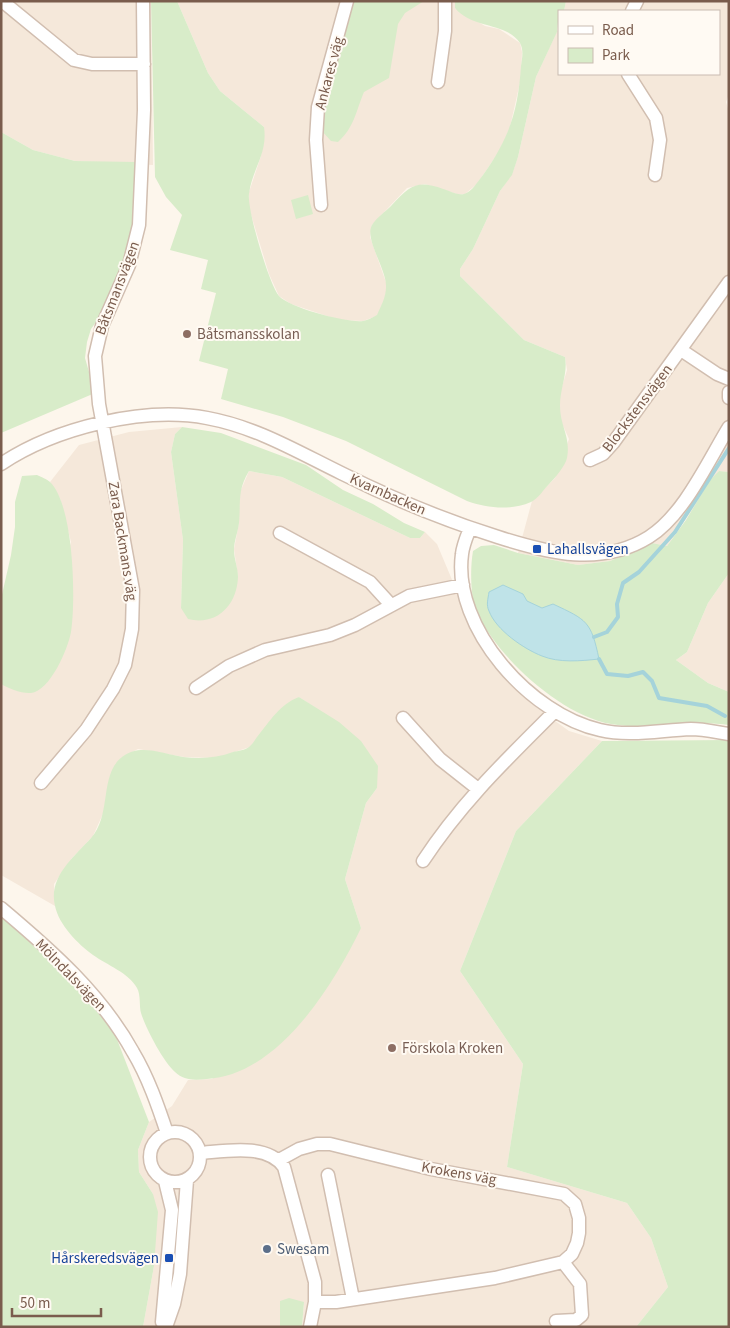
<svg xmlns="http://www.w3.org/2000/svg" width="730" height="1328" font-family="'Source Sans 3',sans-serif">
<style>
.residential{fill:#f5e8da}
.green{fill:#d8ecc9}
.water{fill:#bfe3e8;stroke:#a5d3da}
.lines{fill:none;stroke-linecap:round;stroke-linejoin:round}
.stream{stroke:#a5d3da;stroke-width:4}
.minor-casing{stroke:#d1beb0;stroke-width:15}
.minor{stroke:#fff;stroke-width:12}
.education-dot{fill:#8d6e63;stroke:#fffaf3;stroke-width:2}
.transit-dot{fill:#1a4fb4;stroke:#fffaf3;stroke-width:2}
.service-dot{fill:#5c6f8a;stroke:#fffaf3;stroke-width:2}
.labels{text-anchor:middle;stroke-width:4;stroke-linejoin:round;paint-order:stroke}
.street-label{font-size:15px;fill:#7a5c4d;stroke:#fffaf3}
.education-label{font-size:15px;fill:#785e54;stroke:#fffaf3;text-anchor:start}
.transit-label{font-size:15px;fill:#164399;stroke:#fffaf3;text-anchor:start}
.service-label{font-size:15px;fill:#4e5e75;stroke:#fffaf3;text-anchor:start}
</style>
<rect width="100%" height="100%" fill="#fdf6ec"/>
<path class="residential" d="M1,1H151L153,165L75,161L33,150L1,132Z
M177,1H455V8L485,26L499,29L520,43L522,52L521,78L510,127L502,147L477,184L465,194H457L425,184L407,188L372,225L370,237L387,285L385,299L377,316L363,321L339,320L291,304L279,296L269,274L249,208V192L261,156L264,127L220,91L208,73Z
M566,1H729V94L726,102L729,112V472L719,471L667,546L652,543L610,561L578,565L518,553L532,501L555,478L569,439L560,419V393L567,370L565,357L524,340L460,276V269L473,249L500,191L512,174L518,157L536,77L559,27V74H719V11H564Z
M182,427L175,434L171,452L183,540L181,608L238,577L234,549L239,523L238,497L249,471L282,477L410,538H420L425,532L437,544L479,644L508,682L537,708L569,731L602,741L516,831L460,971L523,1064L507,1167L627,1203L651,1238L668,1287L636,1327H302L304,1302L280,1301V1327H143L154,1266L153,1194L139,1172L138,1150L149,1122L172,1106L188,1080L212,1079L361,928L345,879L366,803L377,788L317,709L299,697L250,747L216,758L184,757L138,749L121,758L107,793L106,807L93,836L72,858L54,884L55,906L1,875V684L30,693L71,542L60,499L50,482L79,445L129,432Z
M729,573V692L708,683L676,660L687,652L708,603Z"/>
<path class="green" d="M151,1H177L208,73L220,91L264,127C268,154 252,169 249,194C247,210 269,284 279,296C290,308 347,323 363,321C368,320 373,317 377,315C381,306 386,297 386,287C387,270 364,239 372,225C376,218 385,212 391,206C413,182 419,180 449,191C454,193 459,195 464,194C472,192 478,181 483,175C509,138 518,112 521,66C522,59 524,50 520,43C506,22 472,29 455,8V1H566L564,11H559L557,32L536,77L518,157L512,175L500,191L473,249L460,269V276L524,340L565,357C568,374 560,388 560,406C560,426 571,437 567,458C565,466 556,477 550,483C544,489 538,499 531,502C510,511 487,508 467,501L346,441L283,417L221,399L228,369L199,361L216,293L201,289L208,260L170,250L182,215L166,197L155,177Z
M353,1H424L405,13L398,24L389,78L364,92C356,111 354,128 338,142L331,141L321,130L324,100Z
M1,132L33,150L75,161L137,162L134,217L128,252L103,312L91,329L87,342L85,358L95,393L1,433Z
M308,195L313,214L296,219L291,200Z
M182,427L221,433L306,465L343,490L373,504L404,523L425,532L420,538H410L282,477L249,471C237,491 241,502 239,523C238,532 234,541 234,550C234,559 238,568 238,577C237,606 216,626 188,619L181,608L183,540L171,452L175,434Z
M719,471L729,472V573L708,603L687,652L676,660L708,683L729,692V725C689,719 649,731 611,724C561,715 500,659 478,615C470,600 470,568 473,551L481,546L494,545L518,553L578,565L610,561L652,543L667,546L686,520L710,480Z
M37,475C41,477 47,479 50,482C74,505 76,600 71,632C68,649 50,691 31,693C22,694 8,688 1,684V599L11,555L15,527V502L22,476Z
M299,697L339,722L361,741L378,766L377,788L366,803L345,879L361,928C333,986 278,1075 207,1079C195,1080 184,1081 175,1072C163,1061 146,1029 141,1013C139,1006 141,995 137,988C129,973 107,965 93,955C78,944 59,925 55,906C48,877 74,857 91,838C112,815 99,775 122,757C140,743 163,754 183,757C201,759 217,758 233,752C238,751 245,750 249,747C252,745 255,740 257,737C270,721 280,704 299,697Z
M729,740V1327H636L668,1287L651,1238L627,1203L507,1167L523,1064L460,971L516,831L602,741Z
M1,916L56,966L113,1029L149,1122L138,1150L139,1172L153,1194L158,1212L154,1266L143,1327H1Z
M289,1298L304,1302L302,1327H280V1301Z"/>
<path class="water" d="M503,585L523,594L527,601L542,608L553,604C587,620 591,621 599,659C581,661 559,663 542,656C524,649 496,630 489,611C486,605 488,599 489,592Z"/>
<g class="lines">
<path class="stream" d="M594,637L607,632L618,617L617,604L623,583L639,572L675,532L729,448
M599,659L607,674L628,676L643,672L652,681L659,698L707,706L725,716"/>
<defs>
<path id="minor" d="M2,1L74,60L92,64H144
M632,11L637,1
M628,74L656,118L660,140L655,175
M438,82L445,31V1
M321,205L316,140L318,107L347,1
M681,350L717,374L729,379
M729,392V398
M590,460L603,454L613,443L729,282
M1,464C55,428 143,406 207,418C256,427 296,451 341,473C391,498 444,520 498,537C548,553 601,567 649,537C684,515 708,461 729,427
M470,528C467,536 463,545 462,554C452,628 531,715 600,730C630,737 661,730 691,729C703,729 716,732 729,734
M280,533L370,582L391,605
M196,688L229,666L265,650L330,635L355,625L409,596L463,585
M403,718L440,759L478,789
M41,783L86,730L113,689L125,665L132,629L133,590L99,404L95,356L102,326L129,265L139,225L144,110L143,1
M423,861C461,803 505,761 554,712
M1,908C51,950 101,994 133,1052C148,1077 158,1106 167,1133
M150 1157a25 25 0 1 1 50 0a25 25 0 1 1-50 0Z
M200,1153C226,1151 267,1143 284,1167L315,1282V1302L310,1327
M279,1160L299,1149L317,1144H330L431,1169L564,1194L575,1204L579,1218V1233L577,1243L572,1254L563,1262L495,1278L336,1302H315
M328,1175L353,1299
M556,1321L576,1320L582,1315L580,1284L563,1262
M162,1322L172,1210L165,1181
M166,1327L174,1304L180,1274L187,1180"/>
</defs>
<use href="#minor" class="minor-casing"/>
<use href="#minor" class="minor"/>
</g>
<g class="education-dot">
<circle cx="187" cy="334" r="5"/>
<circle cx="392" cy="1048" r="5"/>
</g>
<g class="transit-dot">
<rect x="532" y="544" width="10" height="10" rx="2.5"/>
<rect x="164" y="1253" width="10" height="10" rx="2.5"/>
</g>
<circle class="service-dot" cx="267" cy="1249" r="5"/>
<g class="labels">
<g class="street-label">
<text transform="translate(329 73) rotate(-75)" y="5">Ankares väg</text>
<text transform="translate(117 288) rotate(-69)" y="5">Båtsmansvägen</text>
<text transform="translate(637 408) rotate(-53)" y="5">Blockstensvägen</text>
<text transform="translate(388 494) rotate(24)" y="5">Kvarnbacken</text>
<text transform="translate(123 541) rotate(81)" y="5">Zara Backmans väg</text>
<text transform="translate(71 975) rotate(46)" y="5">Mölndalsvägen</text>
<text transform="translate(459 1173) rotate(10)" y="5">Krokens väg</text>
</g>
<g class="education-label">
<text x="197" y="339">Båtsmansskolan</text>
<text x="402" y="1053">Förskola Kroken</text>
</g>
<g class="transit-label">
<text x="547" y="554">Lahallsvägen</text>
<text x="159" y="1263" text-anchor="end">Hårskeredsvägen</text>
</g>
<g class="service-label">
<text x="277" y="1254">Swesam</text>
</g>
</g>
<rect width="730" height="1328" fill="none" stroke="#7a5c4d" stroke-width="5"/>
<rect x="558" y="10" width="162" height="65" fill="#fffaf3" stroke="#cabbb1"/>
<rect x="568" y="26" width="25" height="8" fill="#ffffff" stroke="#cabbb1"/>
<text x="602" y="35" font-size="15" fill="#7a5c4d">Road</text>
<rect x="568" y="48" width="25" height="15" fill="#d8ecc9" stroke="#cabbb1"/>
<text x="602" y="60" font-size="15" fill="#7a5c4d">Park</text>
<path d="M12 1308v8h89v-8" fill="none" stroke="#7a5c4d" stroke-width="2.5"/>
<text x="20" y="1308" font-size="15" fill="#7a5c4d" stroke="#fffaf3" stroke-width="4" paint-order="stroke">50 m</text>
</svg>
